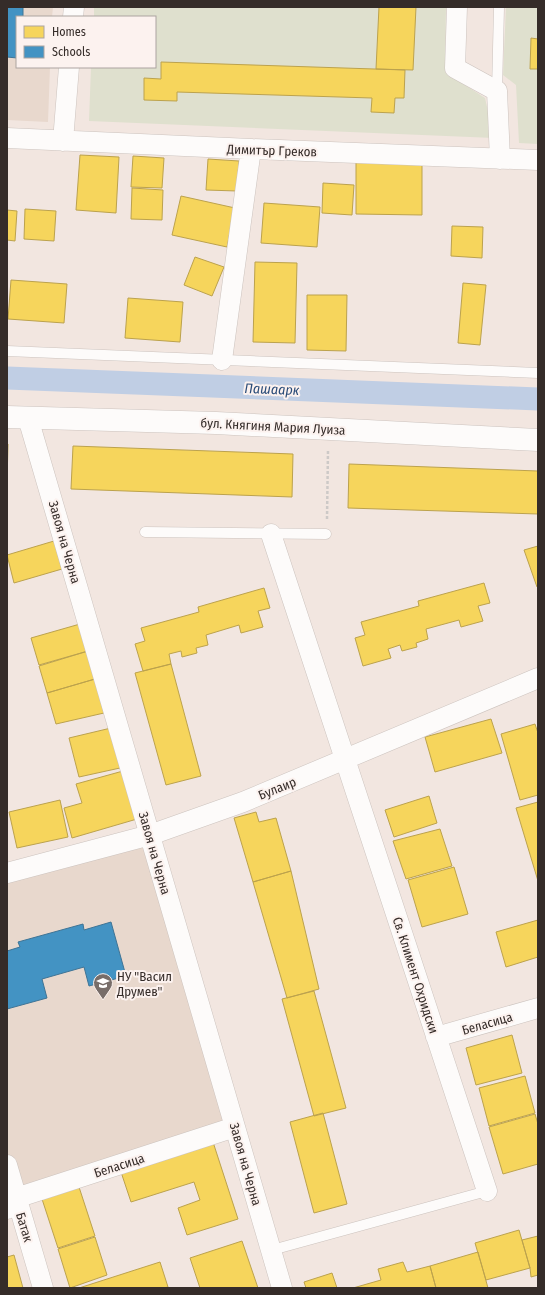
<svg xmlns="http://www.w3.org/2000/svg" width="545" height="1295" font-family="'Fira Sans Condensed',sans-serif">
<style>
.education{fill:#e8d8cd}
.green{fill:#dfe0ce}
.homes{fill:#f6d55c;stroke:#bca24d}
.schools{fill:#4393c3;stroke:#3f7495}
.lines{fill:none;stroke-linecap:round;stroke-linejoin:round}
.canal{stroke:#c0cee4;stroke-width:23}
.lane-casing{stroke:#ccc3be;stroke-width:11}
.street-casing{stroke:#ccc3be;stroke-width:21}
.secondary-casing{stroke:#ccc3be;stroke-width:23}
.path{stroke:#cdc9c7;stroke-width:2.5;stroke-dasharray:3 2;stroke-linecap:butt}
.lane{stroke:#fdfbfa;stroke-width:10}
.street{stroke:#fdfbfa;stroke-width:20}
.secondary{stroke:#fdfbfa;stroke-width:22}
.labels{text-anchor:middle;stroke-width:4;stroke-linejoin:round;paint-order:stroke}
.street-label{font-size:13px;fill:#352c29;stroke:#fcf2ef}
.poi-label{font-size:13px;fill:#352c29;stroke:#fcf2ef;text-anchor:start}
.water-label{font-size:14px;font-style:italic;fill:#294b78;stroke:#fcf2ef}
</style>
<rect width="100%" height="100%" fill="#f2e6e0"/>
<path class="education" d="M7,7H53L52,17H17V67H50L48,122L7,120Z
M150,835L235,1127L16,1198L7,1165V873Z"/>
<path class="green" d="M94,7H446L445,72L485,98L494,138L89,121L91,67H155V17H94Z
M506,7H538V144L519,143L516,85L503,75Z"/>
<path class="homes" d="M379,7H416L413,70L376,69Z
M531,38L538,39V69H530Z
M161,62L405,70L404,98H395L394,113L371,112L372,98L177,92V101L144,100V78L161,79Z
M80,155L119,157L116,213L76,210Z
M133,156L164,158L162,188L131,187Z
M208,159L239,161L237,191L206,190Z
M356,161L422,162V215L356,214Z
M323,183L354,185L352,215L322,213Z
M132,188L163,190L162,220L131,219Z
M181,196L235,208L227,247L172,235Z
M264,203L320,207L317,247L261,243Z
M25,209L56,211L54,241L24,239Z
M7,210L17,211L15,241L7,240Z
M452,226L483,227L482,258L451,256Z
M195,257L224,267L212,296L184,285Z
M255,262L297,263L295,343L253,342Z
M11,280L67,284L64,323L8,319Z
M463,283L486,285L480,345L458,343Z
M307,295H347L346,351L307,350Z
M128,298L183,302L180,342L125,338Z
M7,444H8L7,482Z
M73,446L293,454L292,497L71,489Z
M349,464L538,471V514L348,508Z
M54,541L62,569L14,583L7,555Z
M538,546V587H537L524,550Z
M484,583L490,603L478,606L483,621L461,627L459,620L426,629L428,639L416,643L417,647L402,651L400,645L388,649L391,658L363,666L355,638L365,635L361,622L419,606L418,601Z
M264,588L270,608L258,611L263,627L241,633L239,625L206,635L208,645L196,648L197,653L182,657L181,651L169,654L171,664L143,671L135,644L145,641L141,628L199,612L198,607Z
M80,624L88,651L39,665L31,638Z
M88,651L95,679L47,693L39,666Z
M171,664L201,776L166,785L135,673Z
M95,679L104,713L56,724L47,693Z
M491,719L502,753L435,772L425,737Z
M535,724L538,733V795L520,800L501,734Z
M111,728L120,768L79,777L69,738Z
M123,771L137,819L72,838L64,808L82,803L76,784Z
M429,796L437,823L394,837L385,810Z
M60,800L68,837L17,848L9,812Z
M538,802V881L516,808Z
M256,812L259,822L276,818L291,871L253,882L234,818Z
M440,829L452,866L406,879L393,841Z
M454,867L468,914L422,927L408,880Z
M291,871L319,989L287,998L253,882Z
M538,920V957L506,967L496,932Z
M314,991L346,1108L314,1116L282,999Z
M512,1035L522,1073L476,1085L466,1048Z
M525,1076L535,1113L489,1126L479,1088Z
M323,1113L347,1204L314,1213L290,1122Z
M535,1114L538,1124V1164L503,1174L489,1127Z
M213,1142L238,1219L187,1235L178,1208L200,1200L194,1182L131,1202L121,1172Z
M79,1187L95,1236L58,1248L42,1199Z
M519,1230L530,1268L486,1280L475,1243Z
M538,1236V1275L531,1277L530,1268L522,1240Z
M95,1237L107,1275L70,1288L58,1249Z
M242,1241L258,1288H200L190,1258Z
M478,1252L488,1288H436L430,1266Z
M14,1255L23,1288H7V1257Z
M160,1262L168,1287L164,1288H79Z
M403,1262L407,1272L430,1266L436,1288H353L381,1280L378,1269Z
M332,1273L337,1288H306L304,1282Z"/>
<path class="schools" d="M7,7H23V17H17V58L7,57Z
M111,922L126,976L89,986L84,967L42,979L47,998L7,1009V951L20,947L18,942L83,924L84,930Z"/>
<g class="lines">
<path class="canal" d="M7,378L538,399"/>
<defs>
<path id="lane" d="M497,91L499,7
M7,351L538,373
M145,532L326,534
M272,1250L487,1191"/>
<path id="street" d="M457,7L455,68L497,91L500,159
M73,17L74,7
M7,138L251,149L538,160
M63,141L69,67
M222,360L251,149
M28,418L282,1288
M271,534L487,1191
M7,873L150,835L243,802L538,678
M436,1037L538,1008
M7,1165L43,1288
M7,1209L16,1198L235,1127"/>
<path id="secondary" d="M7,417L216,423L538,440"/>
</defs>
<use href="#lane" class="lane-casing"/>
<use href="#street" class="street-casing"/>
<use href="#secondary" class="secondary-casing"/>
<path class="path" d="M327,519L328,450"/>
<use href="#lane" class="lane"/>
<use href="#street" class="street"/>
<use href="#secondary" class="secondary"/>
</g>
<defs>
<symbol id="school-pin" viewBox="-11 -11 22 30"><path d="M0 17L-7.5 6A9.5 9.5 0 1 1 7.5 6Z" fill="#776d69" stroke="#fcf2ef"/><path d="M0-5L7-2L0 1L-7-2ZM-4 1L0 2.5L4 1V4Q0 6-4 4Z" fill="#fff"/></symbol>
</defs>
<g fill-rule="evenodd">
<use href="#school-pin" x="92" y="972" width="22" height="30"/>
</g>
<g class="labels">
<g class="street-label">
<text transform="translate(272 150) rotate(2)" y="5">Димитър Греков</text>
<text transform="translate(273 426) rotate(3)" y="5">бул. Княгиня Мария Луиза</text>
<text transform="translate(65 542) rotate(74)" y="5">Завоя на Черна</text>
<text transform="translate(277 788) rotate(-22)" y="5">Булаир</text>
<text transform="translate(155 853) rotate(74)" y="5">Завоя на Черна</text>
<text transform="translate(416 975) rotate(72)" y="5">Св. Климент Охридски</text>
<text transform="translate(487 1023) rotate(-16)" y="5">Беласица</text>
<text transform="translate(246 1164) rotate(74)" y="5">Завоя на Черна</text>
<text transform="translate(119 1165) rotate(-18)" y="5">Беласица</text>
<text transform="translate(25 1227) rotate(73)" y="5">Батак</text>
</g>
<g class="poi-label">
<text x="117" y="981">НУ "Васил<tspan x="117" dy="15">Друмев"</tspan></text>
</g>
<g class="water-label">
<text transform="translate(272 389) rotate(2)" y="5">Пашаарк</text>
</g>
</g>
<rect width="545" height="1295" fill="none" stroke="#352c29" stroke-width="16"/>
<rect x="16" y="16" width="140" height="52" fill="#fcf2ef" stroke="#aca3a0"/>
<rect x="24" y="26" width="20" height="12" fill="#f6d55c" stroke="#aca3a0"/>
<text x="52" y="36" font-size="12" fill="#352c29">Homes</text>
<rect x="24" y="46" width="20" height="12" fill="#4393c3" stroke="#aca3a0"/>
<text x="52" y="56" font-size="12" fill="#352c29">Schools</text>
</svg>
